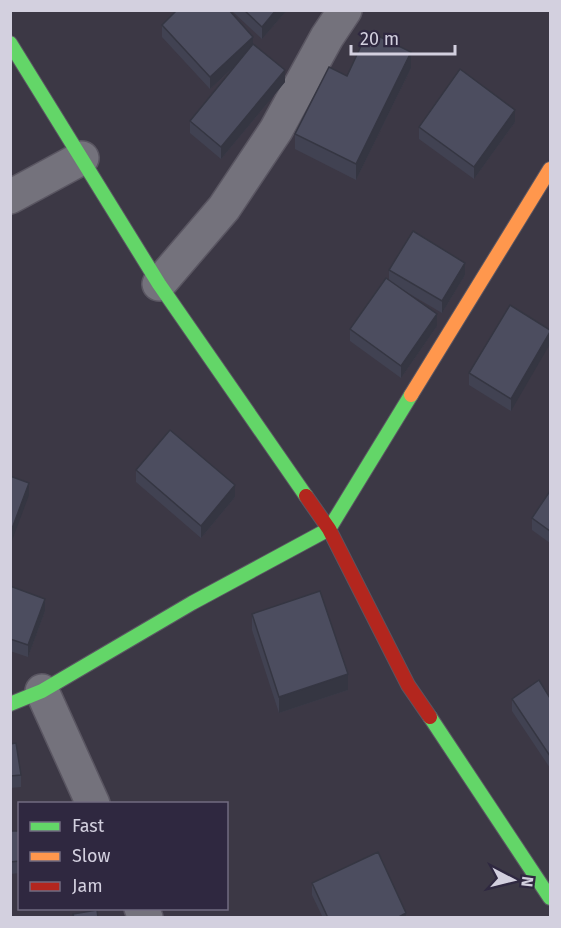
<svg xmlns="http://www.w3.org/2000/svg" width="561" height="928" font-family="'Fira Sans',sans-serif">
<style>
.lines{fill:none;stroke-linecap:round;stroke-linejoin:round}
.street-casing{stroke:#5a5662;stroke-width:36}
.fast-casing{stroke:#5a5662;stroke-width:16}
.slow-casing{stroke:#5a5662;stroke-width:16}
.jam-casing{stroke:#5a5662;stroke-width:16}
.street{stroke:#74727c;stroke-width:33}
.fast{stroke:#63d668;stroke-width:14}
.slow{stroke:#ff974d;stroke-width:14}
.jam{stroke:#b3261e;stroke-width:14}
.wall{fill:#414252}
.shaded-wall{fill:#353642}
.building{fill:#4c4d5f;stroke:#353642;stroke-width:1.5}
</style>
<rect width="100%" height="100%" fill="#3c3845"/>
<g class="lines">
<defs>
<path id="street" d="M10,197L82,158
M159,284L224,208L276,130L327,37L345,10
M42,691L93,804
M141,908L146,918"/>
<path id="fast" d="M10,43L159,284L306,496
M10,704L42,691L192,603L329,529L411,395
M430,717L550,898"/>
<path id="slow" d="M411,395L550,169"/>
<path id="jam" d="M306,496L329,529L408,685L430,717"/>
</defs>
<use href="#street" class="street-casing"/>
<use href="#fast" class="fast-casing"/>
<use href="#slow" class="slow-casing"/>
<use href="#jam" class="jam-casing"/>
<use href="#street" class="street"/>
<use href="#fast" class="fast"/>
<use href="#slow" class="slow"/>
<use href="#jam" class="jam"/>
</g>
<path class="wall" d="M231,10H287L262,39Z
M162,25L253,44L285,82L221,159L190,133V121L235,66L210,89L162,37Z
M411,68L356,180L295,149V134Z
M515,122L474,179L419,139V127Z
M389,270L465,275L442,313L403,290L437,326L401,378L350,341V329L389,280Z
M550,330L511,411L469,385V373Z
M136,470L235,497L201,538L136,482Z
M550,491V543L532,530V518Z
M10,586L45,611L28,657L10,651Z
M252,614L348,690L279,713L252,630Z
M550,698V768L512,711V699Z
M10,744L21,775V787L10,788Z
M10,831H20V873L10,874Z
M312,883L406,918H323L312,895Z"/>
<path class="shaded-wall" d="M276,10H287L262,39V27Z
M253,37V49L210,89V77Z
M411,52V68L356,180V164Z
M285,70V82L221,159V147Z
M515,110V122L474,179V167Z
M465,263V275L442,313V301Z
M437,314V326L401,378V366Z
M550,332V344L511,411V399Z
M29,483V495L10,546V534Z
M235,485V497L201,538V526Z
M45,599V611L28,657V645Z
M348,674V690L279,713V697Z
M406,913V918H397Z"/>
<path class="building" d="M177,10H229L253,37L210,77L162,25Z
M244,10H276L262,27Z
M368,31L411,52L356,164L295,134L329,67L347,76Z
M253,44L285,70L221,147L190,121Z
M460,69L515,110L474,167L419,127Z
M413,231L465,263L442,301L389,270Z
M386,278L437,314L401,366L350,329Z
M510,305L550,330V332L511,399L469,373Z
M170,430L235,485L201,526L136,470Z
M10,476L29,483L10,534Z
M550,491V531L532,518Z
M10,586L45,599L28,645L10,639Z
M320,591L348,674L279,697L252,614Z
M539,680L550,698V756L512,699Z
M16,743L21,775L10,776V744Z
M10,831H20V861L10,862Z
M378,852L406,913L397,918H328L312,883Z
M97,910L98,918H74L73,914Z"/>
<rect width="561" height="928" fill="none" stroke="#d3d0df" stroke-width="24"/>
<rect x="18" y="802" width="210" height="108" fill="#2f2840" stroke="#716b80" stroke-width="1.5"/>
<rect x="30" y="822" width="30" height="9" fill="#63d668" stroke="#716b80" stroke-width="1.5"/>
<text x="72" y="832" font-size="18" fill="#d3d0df">Fast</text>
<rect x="30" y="852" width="30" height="9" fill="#ff974d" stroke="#716b80" stroke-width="1.5"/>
<text x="72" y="862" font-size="18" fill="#d3d0df">Slow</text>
<rect x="30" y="882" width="30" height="9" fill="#b3261e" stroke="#716b80" stroke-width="1.5"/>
<text x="72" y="892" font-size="18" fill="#d3d0df">Jam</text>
<g transform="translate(513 880) rotate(97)" stroke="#2f2840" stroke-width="4.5" paint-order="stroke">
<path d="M0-4.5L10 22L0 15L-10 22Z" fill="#d3d0df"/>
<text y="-9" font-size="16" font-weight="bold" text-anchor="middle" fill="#d3d0df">N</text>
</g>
<path d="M351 45v9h104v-9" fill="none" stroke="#d3d0df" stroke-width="3"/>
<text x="360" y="45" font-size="18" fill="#d3d0df" stroke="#2f2840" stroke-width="4.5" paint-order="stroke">20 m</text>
</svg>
